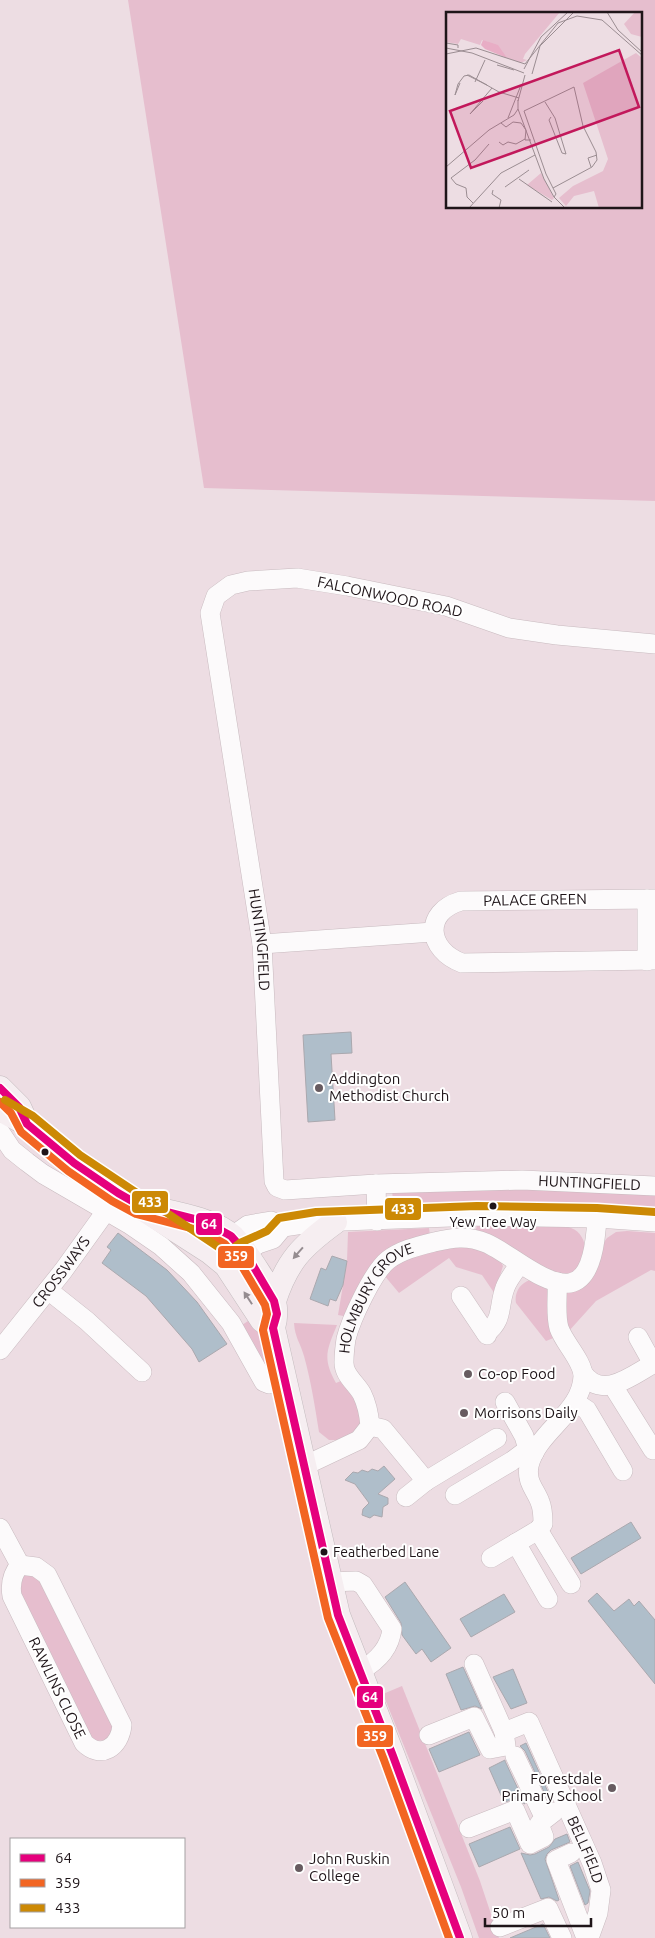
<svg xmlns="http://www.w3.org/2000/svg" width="655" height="1938" font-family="Ubuntu,sans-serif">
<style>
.green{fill:#e6bece;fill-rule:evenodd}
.building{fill:#afbeca;stroke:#aaa8ae}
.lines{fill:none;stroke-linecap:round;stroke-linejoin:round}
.minor-casing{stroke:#c8babf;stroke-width:20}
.major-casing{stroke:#c3bbbe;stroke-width:25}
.minor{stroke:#fcfafb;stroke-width:19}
.major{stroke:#f6eef1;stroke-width:24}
.bus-1-casing{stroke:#fff;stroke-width:11}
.bus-2-casing{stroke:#fff;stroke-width:11}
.bus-3-casing{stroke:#fff;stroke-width:11}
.bus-1{stroke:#e5007d;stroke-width:8}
.bus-2{stroke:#f26522;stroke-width:8}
.bus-3{stroke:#cc8905;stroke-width:8}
.oneway{fill:#958c90}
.poi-dot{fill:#675b60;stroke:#fff;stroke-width:2}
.bus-dot{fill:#1f1519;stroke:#fff;stroke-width:2}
.labels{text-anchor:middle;stroke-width:4;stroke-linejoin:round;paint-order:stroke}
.bus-label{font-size:14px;fill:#1f1519;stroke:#fff}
.street-label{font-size:15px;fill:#1f1519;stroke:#fff}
.poi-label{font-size:15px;fill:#1f1519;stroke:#fff;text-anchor:start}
.inset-road{fill:none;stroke:#9b8d92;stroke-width:1}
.view{fill:#c2185b;fill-opacity:0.15;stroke:#c2185b;stroke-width:2.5}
.inset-edge{fill:none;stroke:#1f1519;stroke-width:2.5}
.line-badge{stroke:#fff;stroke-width:2}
.badge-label{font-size:14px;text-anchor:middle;font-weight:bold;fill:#fff}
</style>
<rect width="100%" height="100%" fill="#eddde3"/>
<path class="green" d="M128,0H655V501L204,488ZM448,14H641V208H448Z
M445,1186L655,1194V1214L521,1204L444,1206L394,1209L392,1191Z
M536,1224C546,1225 562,1224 571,1228C588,1234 590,1260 576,1271C571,1275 564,1276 557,1277L475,1232L477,1226Z
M429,1228L430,1235L419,1239L349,1317L338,1315L347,1261L348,1232Z
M627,1231L655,1233V1271L651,1270L596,1301L568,1332L563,1297L607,1238L616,1232Z
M470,1245L500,1260L503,1266L497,1285V1297L482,1275L456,1267L449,1258L399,1293L384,1275L407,1255Z
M530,1280L546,1286L548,1291L556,1337L546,1341L516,1303C514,1293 520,1283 530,1280Z
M251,1319C261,1338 269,1355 273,1377L267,1376L239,1327Z
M294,1323L337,1325C327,1350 322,1358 336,1383L343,1380L355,1394L362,1422L354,1434L339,1440H329L319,1432C315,1407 311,1381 304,1356C300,1342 295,1338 294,1323Z
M21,1574H38L114,1729L107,1740L93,1741L20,1595Z
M402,1686L480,1881L499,1938H479L461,1887L383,1694Z"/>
<path class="building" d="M351,1032L352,1053L331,1054L335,1120L308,1122L303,1035Z
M118,1233L167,1270L197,1302L227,1344L199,1362L192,1349L146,1296L102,1263L111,1250L107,1247Z
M332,1256L347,1261L343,1285L336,1301L330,1299L328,1306L310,1299L321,1268L326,1270Z
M384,1466L395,1479L378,1494L388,1498V1504L383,1507L382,1517L374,1515L370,1518L362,1515L363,1509L369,1503L355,1484L345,1480L353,1472L358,1473L362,1470L368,1472L372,1469L378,1471Z
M631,1522L641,1538L581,1574L571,1558Z
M405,1582L451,1648L431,1662L422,1649L416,1654L402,1635L401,1623L385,1597Z
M597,1593L614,1611L629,1599L634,1606L639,1601L655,1620V1684L588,1601Z
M504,1594L515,1612L471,1637L460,1619Z
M463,1667L464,1669L482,1709L475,1706L461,1710L446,1674Z
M513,1669L527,1703L511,1709L493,1677Z
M469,1732L480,1755L439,1772L429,1749Z
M526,1743L549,1794L546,1796L525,1751L520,1746Z
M505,1760V1761L525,1804L516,1799L504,1802L489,1768Z
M510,1827L520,1849L479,1867L469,1844Z
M567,1834L570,1842L551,1850L547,1854L545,1859L559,1900L557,1901L549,1897L541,1899L521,1853L530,1855L535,1854L549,1847L555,1839Z
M578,1862L590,1891L588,1903L585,1905L570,1866Z
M543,1924L550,1938H510Z"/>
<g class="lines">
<defs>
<g id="minor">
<path id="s1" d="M655,644L557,635L509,628L446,606L347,586L297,578L248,581L231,585L216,596L210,613L262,944L274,1181L277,1187L285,1190L376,1184L522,1180L655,1186"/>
<path d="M655,899L461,901C423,912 427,950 462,963L655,960"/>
<path d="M262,944L433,932"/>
<path d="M647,961V899"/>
<path d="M0,1132L12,1150L27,1162L43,1174L129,1224L161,1246L191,1273L231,1323L264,1382L269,1384L284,1381"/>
<path d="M376,1184L377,1221"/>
<path d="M210,1252L248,1225L271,1221L283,1227L317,1222L477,1216L597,1218L655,1222"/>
<path d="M235,1259L258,1244L273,1239L283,1227"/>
<path d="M48,1290L87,1321L142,1372"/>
<path d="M461,1296L487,1335"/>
<path d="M486,1333C504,1320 498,1306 505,1288C508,1279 515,1271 520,1264"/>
<path id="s2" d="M0,1350L63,1271L114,1200"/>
<path d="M583,1373C601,1400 630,1377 651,1365L652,1362L638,1337"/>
<path d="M613,1386L653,1450"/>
<path d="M505,1402L524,1436L528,1449L534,1453"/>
<path d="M575,1402L587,1410L623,1471"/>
<path d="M370,1426L383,1429L426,1481L497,1438"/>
<path id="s3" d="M304,1466L359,1440L370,1426C369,1414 367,1404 362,1394C356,1383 343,1375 344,1361C344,1354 345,1346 346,1339C351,1319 373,1272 388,1260C401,1250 418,1246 434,1242C452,1238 467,1235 486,1243C508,1252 545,1287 570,1283C593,1279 596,1236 597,1218"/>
<path d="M455,1495L512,1461L528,1449"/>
<path d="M406,1497L426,1481"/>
<path d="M0,1528L20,1565"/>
<path d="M538,1530L571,1584"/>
<path d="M516,1543L548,1599"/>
<path d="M491,1558L538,1530L543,1524C543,1517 543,1509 540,1502C535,1489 526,1482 529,1466C537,1431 582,1413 583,1376C583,1361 564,1343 559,1328C555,1314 558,1297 557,1282"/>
<path d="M20,1565L36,1567L47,1575L122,1725C120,1747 101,1760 84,1743L12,1596C10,1584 12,1574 20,1565Z"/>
<path d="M330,1582L356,1581L363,1585L392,1629C390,1648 376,1662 360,1671"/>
<path id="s4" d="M474,1664L504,1732L529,1722L592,1863L601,1890L598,1913L589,1938"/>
<path d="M429,1735L474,1717L490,1749L506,1746L504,1732"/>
<path d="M515,1756L545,1819L554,1812"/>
<path d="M469,1828L515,1810L530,1844L544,1837L539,1824L545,1818"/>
<path d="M571,1853L556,1860L586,1938"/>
<path d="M500,1927L548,1908L562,1938"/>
</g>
<path id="major" d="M0,1088L19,1107L24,1118
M0,1109L27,1124L74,1163L118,1193L210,1252L226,1265L262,1320L273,1328
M139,1205C166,1212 213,1218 233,1237C244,1249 253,1264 262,1278C273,1295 279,1307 273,1328L338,1615L393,1756L460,1938
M274,1301C287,1261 302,1246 335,1222"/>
</defs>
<use href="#minor" class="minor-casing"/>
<use href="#major" class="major-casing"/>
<use href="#minor" class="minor"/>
<use href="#major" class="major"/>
<defs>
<path id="bus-1" d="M0,1088L19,1107L27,1124L74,1163L118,1193L139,1205L206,1222L231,1236L245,1252L274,1301L277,1314L273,1328L338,1615L393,1756L460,1938"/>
<path id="bus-2" d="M0,1102L11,1113L21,1132L68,1171L112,1201L136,1214L202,1231L225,1244L237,1258L265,1305L267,1314L263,1330L328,1618L384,1760L449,1938"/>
<path id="bus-3" d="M5,1100L33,1116L80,1155L227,1253L240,1243L267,1231L279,1218L316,1212L477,1206L597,1208L655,1212"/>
</defs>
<use href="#bus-1" class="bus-1-casing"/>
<use href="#bus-2" class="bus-2-casing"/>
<use href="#bus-3" class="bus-3-casing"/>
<use href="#bus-1" class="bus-1"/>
<use href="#bus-2" class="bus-2"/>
<use href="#bus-3" class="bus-3"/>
</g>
<defs><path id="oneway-solid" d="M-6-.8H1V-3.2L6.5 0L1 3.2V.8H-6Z" transform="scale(1.25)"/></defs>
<g class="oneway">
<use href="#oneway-solid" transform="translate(298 1253) rotate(131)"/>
<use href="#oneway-solid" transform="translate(248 1298) rotate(-123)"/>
</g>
<g class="poi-dot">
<circle cx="319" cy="1088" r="5"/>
<circle cx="468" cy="1374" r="5"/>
<circle cx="464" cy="1413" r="5"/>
<circle cx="612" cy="1788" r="5"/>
<circle cx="299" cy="1868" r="5"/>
</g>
<g class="bus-dot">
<circle cx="45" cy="1152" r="4.5"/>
<circle cx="493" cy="1206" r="4.5"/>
<circle cx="324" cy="1552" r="4.5"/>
</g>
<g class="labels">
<g class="bus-label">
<text x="493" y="1227">Yew Tree Way</text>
<text x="333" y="1557" text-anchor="start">Featherbed Lane</text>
</g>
<g class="street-label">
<text transform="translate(390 597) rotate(12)" y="5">FALCONWOOD ROAD</text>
<text transform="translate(535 900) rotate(-1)" y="5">PALACE GREEN</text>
<text dy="5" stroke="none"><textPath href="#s1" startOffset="799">HUNTINGFIELD</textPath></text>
<text dy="5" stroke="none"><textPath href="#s1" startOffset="1361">HUNTINGFIELD</textPath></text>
<text dy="5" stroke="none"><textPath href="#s2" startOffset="99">CROSSWAYS</textPath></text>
<text dy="5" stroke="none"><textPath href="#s3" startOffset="224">HOLMBURY GROVE</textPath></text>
<text transform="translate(57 1688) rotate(64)" y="5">RAWLINS CLOSE</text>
<text dy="5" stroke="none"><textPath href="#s4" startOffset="241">BELLFIELD</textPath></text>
</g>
<g class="poi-label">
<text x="329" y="1084">Addington<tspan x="329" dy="17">Methodist Church</tspan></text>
<text x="478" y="1379">Co-op Food</text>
<text x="474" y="1418">Morrisons Daily</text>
<text x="602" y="1784" text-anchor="end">Forestdale<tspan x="602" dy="17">Primary School</tspan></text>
<text x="309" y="1864">John Ruskin<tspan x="309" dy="17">College</tspan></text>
</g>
</g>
<g transform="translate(446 12)">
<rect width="196" height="196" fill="#eddde3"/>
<path d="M0,0H114L79,42L77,47L81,48L75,51L61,46L42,30L36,28L34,33L15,27L12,32L0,30ZM189,0H196V25L185,22L178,12ZM190,41L197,47L196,196H153L148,179L128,184L120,194L113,186L127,174L157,159L162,147L137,71ZM95,161L108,186L106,188L81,173Z" fill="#e6bece"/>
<path d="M37,28L52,33L61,46L39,37L35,33Z" fill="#e8adc5"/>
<path class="inset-road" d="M161,0L172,18L197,41M0,31L12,33V36M0,36L26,41L78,61M0,42L30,36L79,52L112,11L131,4L156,8L197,44M51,53L68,58M78,57L95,25L122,0M86,62L94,34L128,0M21,63L41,73M29,70L39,48M14,71L9,83L12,72L18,64L23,63L53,80L73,86M37,89L24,102L46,76M72,89L79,63M99,90L109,106L120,142L116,141L103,108L105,105M72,97L98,167L108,185L119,196M62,106L75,73M55,111L60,115L67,110L75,111L80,118L79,128H85M53,130L57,133L62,130L70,132L79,127M0,155L43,118L68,103L72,97V88M145,155L142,146L151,143M73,167L106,190M59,175L83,158M107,176L146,155L151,148L150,140L137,114L128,75L78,99L100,162L110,182L108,185M47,178L46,182L55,188L53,196M27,191L21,185L20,176L10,172L5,166L29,148L43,132M23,196L55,161L89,143"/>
<path class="view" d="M173,38L193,95L25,156L4,99Z"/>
<rect width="196" height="196" class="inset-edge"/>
</g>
<g class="line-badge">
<rect x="131" y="1190" width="38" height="24" rx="5" fill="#cc8905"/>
<rect x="384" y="1197" width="38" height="24" rx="5" fill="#cc8905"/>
<rect x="195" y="1212" width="28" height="24" rx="5" fill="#e5007d"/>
<rect x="217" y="1245" width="38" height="24" rx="5" fill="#f26522"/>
<rect x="356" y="1685" width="28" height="24" rx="5" fill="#e5007d"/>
<rect x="356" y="1724" width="38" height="24" rx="5" fill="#f26522"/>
</g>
<g class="badge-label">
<text x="150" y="1207">433</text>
<text x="403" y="1214">433</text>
<text x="209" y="1229">64</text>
<text x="236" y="1261">359</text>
<text x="370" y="1702">64</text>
<text x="375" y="1741">359</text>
</g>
<rect x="10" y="1838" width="175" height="90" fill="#ffffff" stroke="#a5a1a3"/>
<rect x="20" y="1854" width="25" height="8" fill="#e5007d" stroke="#a5a1a3"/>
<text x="55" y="1863" font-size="15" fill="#1f1519">64</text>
<rect x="20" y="1879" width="25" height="8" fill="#f26522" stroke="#a5a1a3"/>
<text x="55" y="1888" font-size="15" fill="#1f1519">359</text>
<rect x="20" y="1904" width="25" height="8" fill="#cc8905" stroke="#a5a1a3"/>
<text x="55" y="1913" font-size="15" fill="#1f1519">433</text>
<path d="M485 1918v8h106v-8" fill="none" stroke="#1f1519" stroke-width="2.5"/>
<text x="492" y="1918" font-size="15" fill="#1f1519" stroke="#ffffff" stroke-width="4" paint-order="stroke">50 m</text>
</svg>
